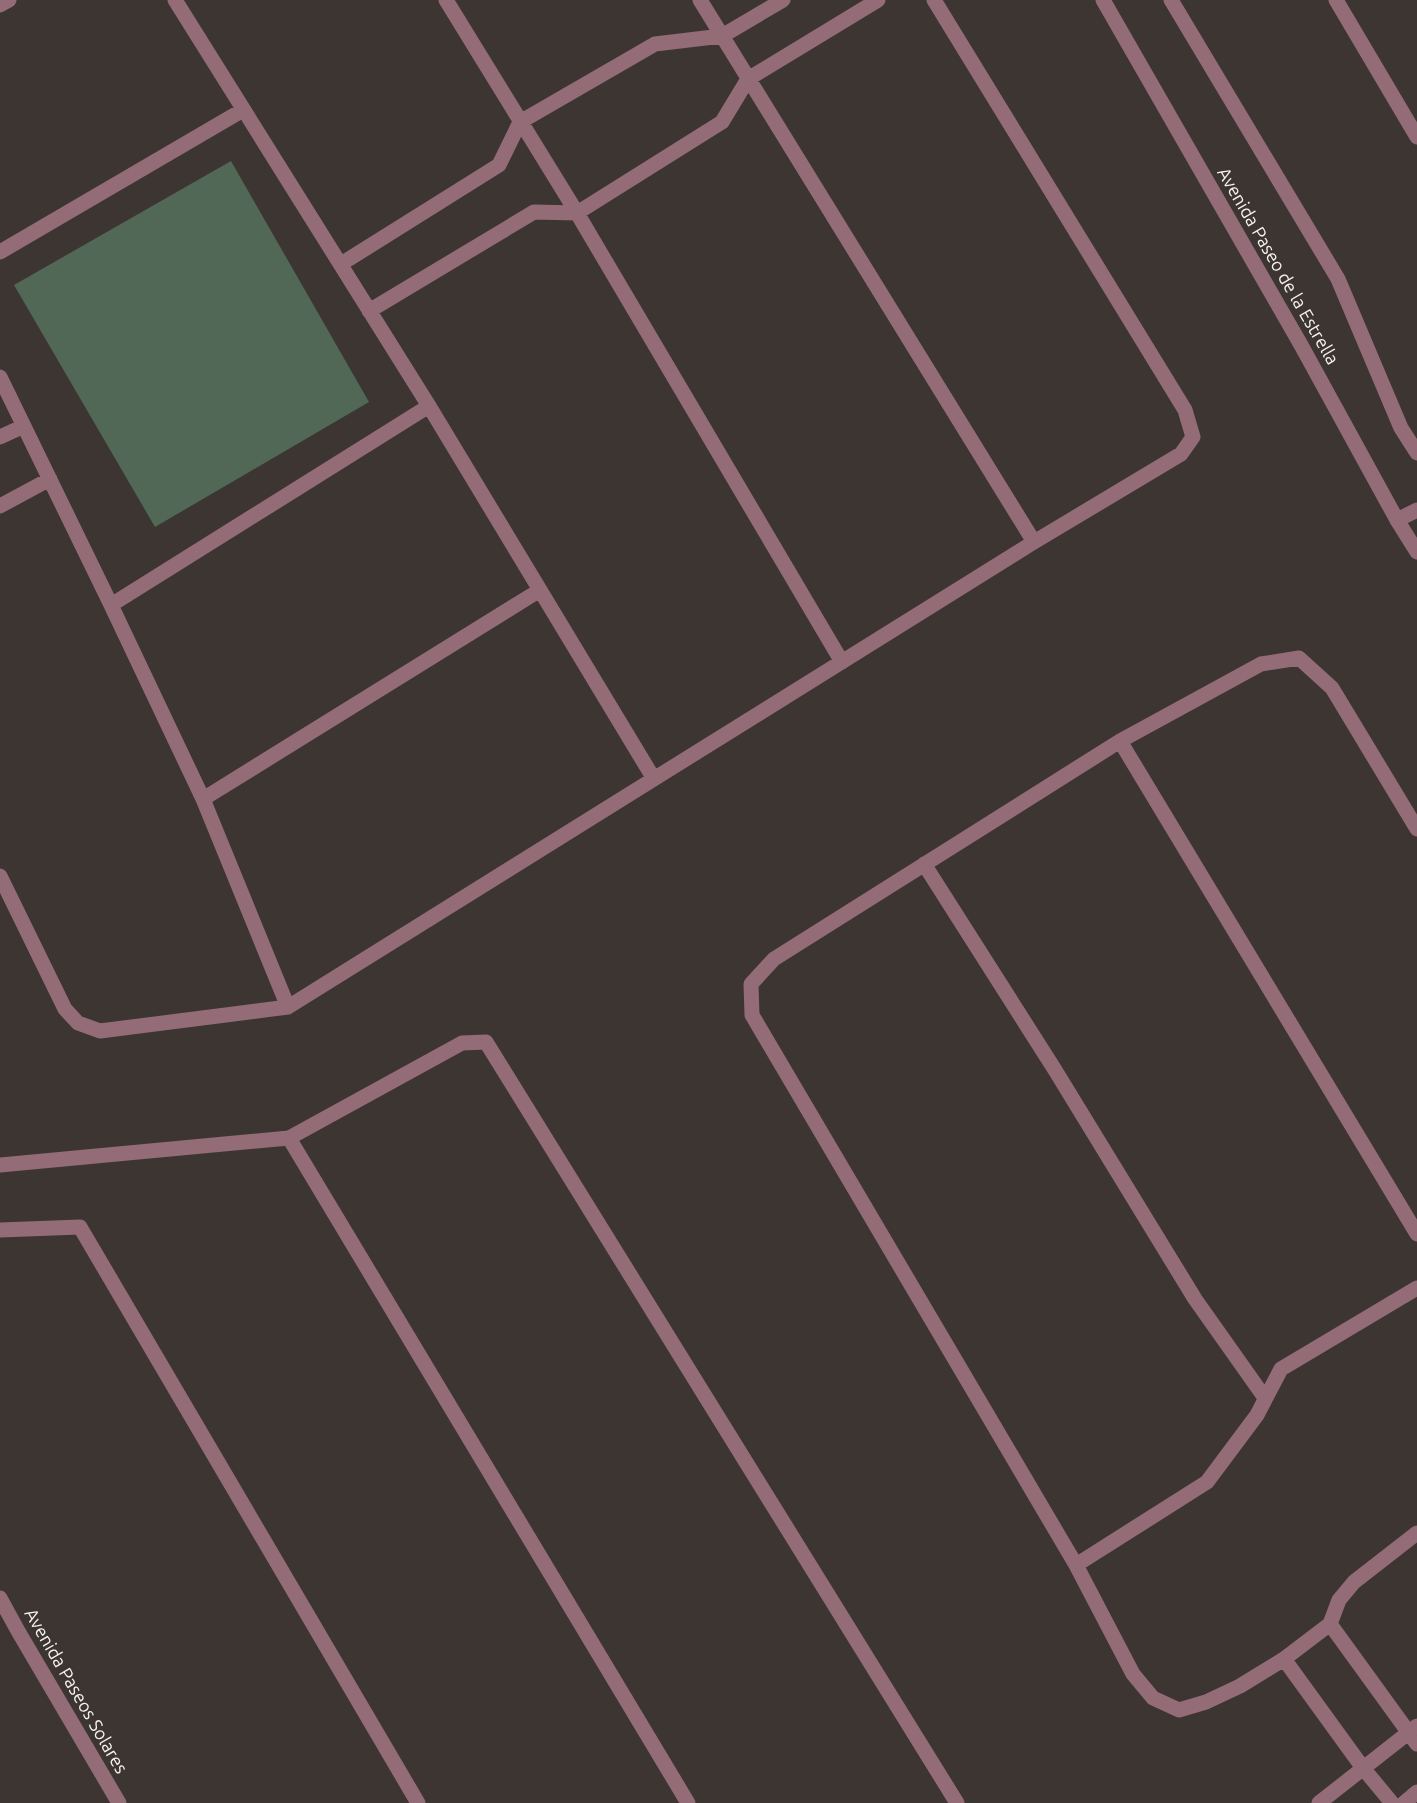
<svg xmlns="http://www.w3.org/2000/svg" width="1417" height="1803" font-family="Ubuntu,sans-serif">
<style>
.green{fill:#506855}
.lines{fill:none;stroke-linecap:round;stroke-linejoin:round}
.service{stroke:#946c78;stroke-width:15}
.minor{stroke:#946c78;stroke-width:15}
.labels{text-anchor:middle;stroke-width:4.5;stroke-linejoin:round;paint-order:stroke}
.street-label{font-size:18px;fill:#f6f2f0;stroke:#3c3532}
</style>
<rect width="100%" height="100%" fill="#3c3532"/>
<path class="green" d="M231,161L369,402L155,527L14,285Z"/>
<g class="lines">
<path class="service" d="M1397,520L1417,510"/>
<path class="minor" d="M175,0L429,406L654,779
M446,0L577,213L842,662
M700,0L1034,542
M1103,0L1301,345L1397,520L1417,552
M1171,0L1338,279L1401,428L1417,453
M1336,0L1417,137
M0,5L9,0
M0,252L243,110
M341,264L499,165L520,122L655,44L722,36L783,0
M369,311L534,212L577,213L722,122L748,79L878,0
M0,377L111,605L203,799L288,1007
M0,437L24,426
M0,506L50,479
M111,605L429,406
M1120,741L1417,1234
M203,799L540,590
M1417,829L1332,688L1299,658L1261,664L1120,741L774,959L751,984L752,1015L1076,1565L1133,1674L1153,1698L1179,1710L1206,1702L1240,1686L1284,1659L1330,1624L1339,1600L1354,1582L1417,1533
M924,864L1055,1070L1195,1299L1265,1398
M0,876L65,1009L78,1023L100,1031L288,1007L1034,542L1181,454L1193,437L1185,410L934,0
M289,1138L688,1803
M0,1165L289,1138L462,1043L486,1042L957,1803
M0,1230L80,1227L418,1803
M1076,1565L1207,1482L1257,1415L1281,1369L1417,1288
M0,1598L18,1631L119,1803
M1330,1624L1417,1744
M1284,1659L1363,1768L1392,1803
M1319,1803L1417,1726
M1404,1803L1417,1792"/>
</g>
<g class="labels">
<g class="street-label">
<text transform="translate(1278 266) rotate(60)" y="6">Avenida Paseo de la Estrella</text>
<text transform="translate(76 1691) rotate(60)" y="6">Avenida Paseos Solares</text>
</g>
</g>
</svg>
